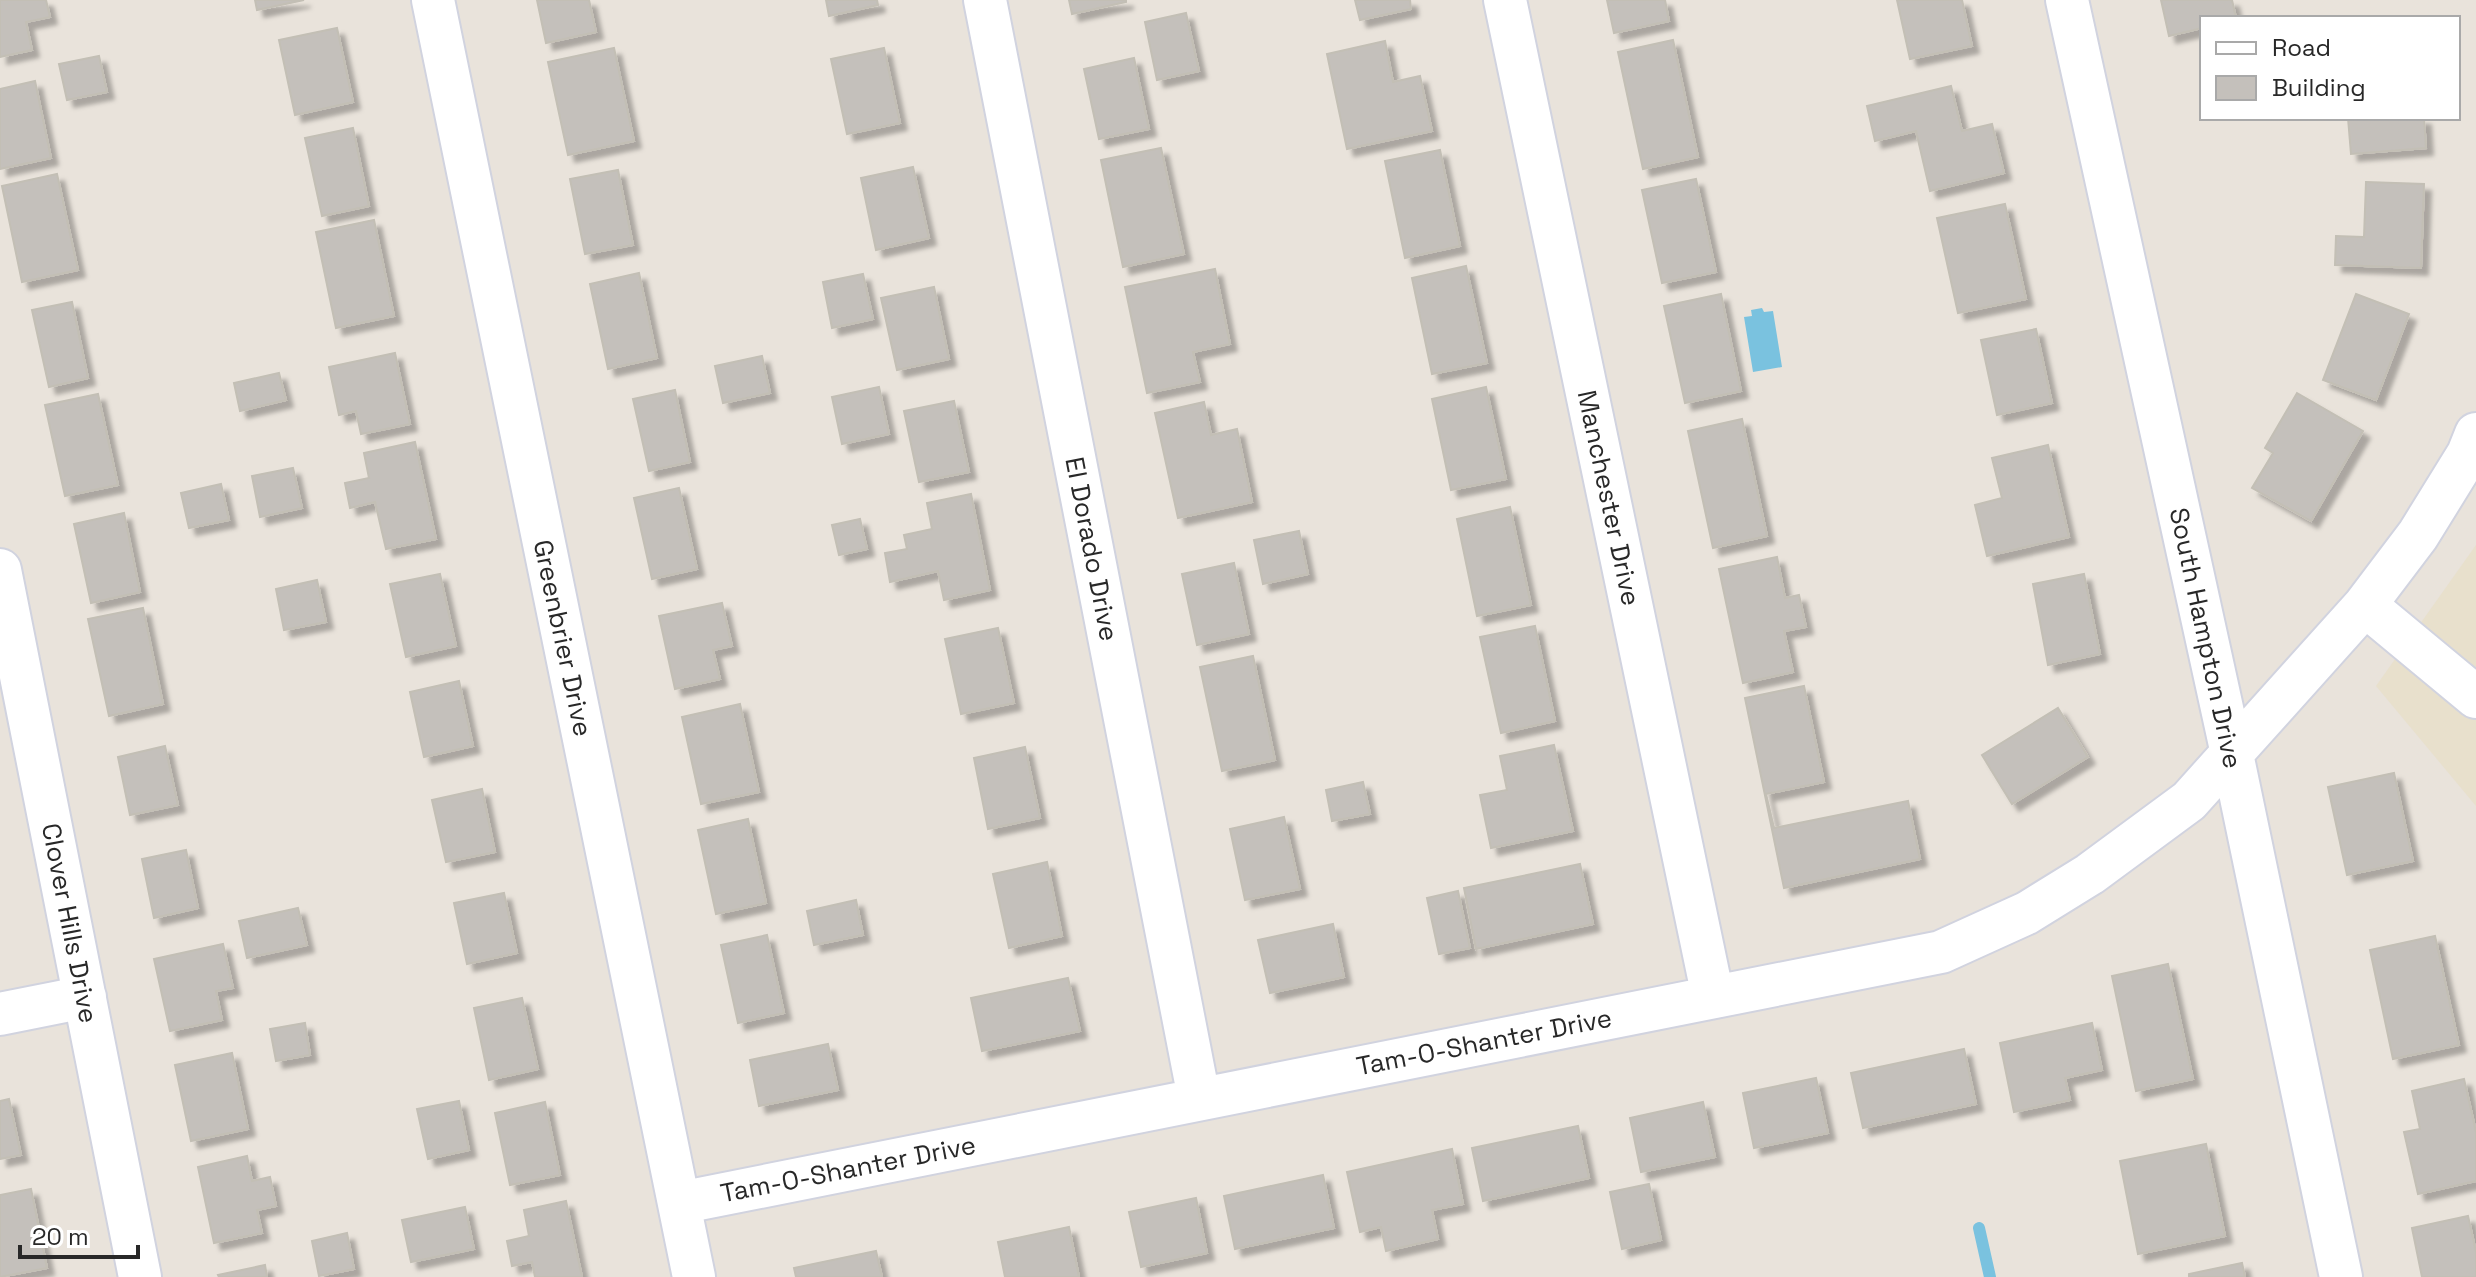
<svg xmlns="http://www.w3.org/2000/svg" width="2476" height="1277" font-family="'Space Grotesk',sans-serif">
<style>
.education{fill:#e8e0cc}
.water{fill:#7ac2df}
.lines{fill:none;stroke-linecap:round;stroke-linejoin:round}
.stream{stroke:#7ac2df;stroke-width:12}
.building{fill:#c4c0bb;stroke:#c3bfb5;stroke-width:2;filter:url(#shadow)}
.minor-casing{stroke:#d1d3df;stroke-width:46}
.minor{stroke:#fff;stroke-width:42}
.labels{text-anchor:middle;stroke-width:7;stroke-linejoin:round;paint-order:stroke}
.street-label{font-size:26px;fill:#282828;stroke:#fff}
</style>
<defs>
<filter id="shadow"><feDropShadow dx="7" dy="7" stdDeviation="2" flood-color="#0004"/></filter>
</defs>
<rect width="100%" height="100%" fill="#e9e3db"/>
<path class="education" d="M2476,545V806L2376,686Z"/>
<path class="water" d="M1762,308L1764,312L1773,311L1782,367L1753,372L1744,317L1752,316L1751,310Z"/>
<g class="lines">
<path class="stream" d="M1979,1228L1990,1277"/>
</g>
<path class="building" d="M0,0H46L50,17L26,22L32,50L0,57Z
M255,0H304L257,10Z
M537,0H589L596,32L546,43Z
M826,0H877L878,5L829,16Z
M1069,0H1126V2L1072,14Z
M1355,0H1410L1411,9L1360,20Z
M1607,0H1665L1669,21L1614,33Z
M1897,0H1962L1972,46L1910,59Z
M2161,0H2232L2236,18H2202V28L2169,36Z
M1186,13L1199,71L1157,80L1145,22Z
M337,28L353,102L295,115L279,40Z
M1673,40L1698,157L1643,169L1618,52Z
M1385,41L1393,82L1420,76L1432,131L1347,149L1327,54Z
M614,48L634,141L568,155L548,62Z
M884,48L900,123L847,134L831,59Z
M99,56L107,92L67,100L59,64Z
M1134,58L1149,129L1099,139L1084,69Z
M35,81L51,158L0,169V89Z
M1951,86L1962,131L1992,124L2004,173L1930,191L1916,131L1875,141L1867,106Z
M2348,118H2424L2426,148L2351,154Z
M353,128L369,206L322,216L305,138Z
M1161,148L1184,254L1123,267L1101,160Z
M1440,150L1460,246L1405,258L1385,161Z
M913,167L929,238L876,250L861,178Z
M618,170L633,245L585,254L570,179Z
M57,174L78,270L22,282L2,186Z
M1696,179L1716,272L1662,283L1642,190Z
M2366,182L2424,184L2421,268L2335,265L2336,236L2364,237Z
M2005,204L2026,299L1958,313L1937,218Z
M374,220L394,316L336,328L316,232Z
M1466,266L1487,363L1432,374L1412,278Z
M1215,269L1230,344L1193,352L1200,382L1147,393L1125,287Z
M639,273L657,358L608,369L590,284Z
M863,274L873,319L832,328L823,282Z
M934,287L949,359L897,370L881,298Z
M1721,294L1741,391L1685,403L1664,306Z
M2356,294L2409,314L2376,400L2323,380Z
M72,302L88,378L49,387L32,310Z
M2036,329L2052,403L1997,415L1981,340Z
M395,353L410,424L361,434L356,411L339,415L329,367Z
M762,356L770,393L723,403L715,366Z
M279,373L286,400L240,411L234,383Z
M879,387L889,434L842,444L832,397Z
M1486,387L1506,479L1451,490L1432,399Z
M675,390L690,462L649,471L633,399Z
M2297,393L2363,431L2311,521L2252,488L2273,453L2265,448Z
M98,394L118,485L65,496L45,405Z
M954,401L969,472L919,482L904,411Z
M1204,402L1211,435L1237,429L1252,502L1178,518L1155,413Z
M1742,419L1767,536L1713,548L1688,431Z
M415,442L436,539L386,549L375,502L350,508L345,483L369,478L364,453Z
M2048,445L2069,537L1987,556L1975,505L2002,498L1992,458Z
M293,468L302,508L260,517L252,476Z
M221,484L229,520L189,528L181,493Z
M679,488L697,569L652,579L634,498Z
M971,494L990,590L944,600L938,571L890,582L885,553L907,549L904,535L932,529L927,503Z
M1510,507L1531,605L1477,616L1457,519Z
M124,513L140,592L91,603L74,524Z
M860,519L867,549L839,555L832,525Z
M1299,531L1308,574L1263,584L1254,540Z
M1777,557L1785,598L1799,595L1806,627L1784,631L1793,672L1743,683L1719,569Z
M1234,563L1249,634L1197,645L1182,574Z
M440,574L456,646L406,657L390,584Z
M2084,574L2100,654L2048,665L2033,584Z
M317,580L326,622L284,630L276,589Z
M722,603L732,646L713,650L720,679L675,689L659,616Z
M143,608L163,704L109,716L88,619Z
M1535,626L1555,721L1501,733L1480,637Z
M998,628L1014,703L961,714L945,639Z
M1253,656L1275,760L1222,771L1200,667Z
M459,681L473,746L424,757L410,692Z
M1804,686L1824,782L1766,794L1774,828L1908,801L1920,859L1784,888L1745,698Z
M740,704L759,792L701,804L682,717Z
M2058,708L2088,757L2012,804L1982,755Z
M1554,745L1573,831L1491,848L1480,795L1507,790L1500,756Z
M165,746L178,805L130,815L118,757Z
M1025,747L1040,818L988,829L974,758Z
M2394,773L2413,861L2347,875L2328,787Z
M1363,782L1370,814L1332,821L1326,790Z
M482,789L495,852L446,862L432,800Z
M1284,817L1300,889L1245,900L1230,829Z
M748,819L766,903L716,914L698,830Z
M186,850L198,908L154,918L142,859Z
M1047,862L1062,936L1009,948L993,874Z
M1580,864L1593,924L1476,949L1464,888Z
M1458,891L1470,948L1439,954L1427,898Z
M504,893L517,953L467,964L454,903Z
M856,900L863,935L814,945L807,911Z
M298,908L307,945L247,958L239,921Z
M1333,924L1344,977L1270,993L1258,940Z
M767,935L784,1013L738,1023L721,945Z
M2435,936L2459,1045L2393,1059L2370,950Z
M223,944L233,988L216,991L222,1020L170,1031L154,959Z
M2168,964L2193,1079L2136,1091L2112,976Z
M1068,978L1080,1031L982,1051L971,998Z
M522,998L538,1069L489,1080L474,1008Z
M305,1023L310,1055L276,1061L270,1029Z
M2092,1023L2102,1070L2065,1078L2070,1100L2014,1112L2000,1043Z
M828,1044L838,1090L759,1106L750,1060Z
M1964,1049L1976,1104L1863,1128L1851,1073Z
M232,1053L248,1129L191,1141L175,1065Z
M1816,1078L1828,1133L1754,1148L1743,1093Z
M2464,1079L2476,1132V1181L2418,1194L2404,1132L2420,1129L2412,1091Z
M9,1099L21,1155L0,1159V1101Z
M459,1101L469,1150L428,1159L417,1109Z
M545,1102L560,1175L510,1185L495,1113Z
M1703,1102L1715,1157L1641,1172L1630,1118Z
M1578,1126L1589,1178L1483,1201L1472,1148Z
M2206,1144L2225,1236L2138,1254L2120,1161Z
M1452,1149L1463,1204L1432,1210L1438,1239L1386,1251L1381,1227L1360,1232L1347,1172Z
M247,1156L252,1181L270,1177L276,1206L257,1210L262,1233L214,1243L198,1167Z
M1323,1175L1334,1228L1235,1249L1224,1196Z
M1649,1184L1661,1240L1622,1249L1610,1192Z
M31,1189L47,1268L0,1277V1195Z
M1196,1198L1207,1253L1141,1267L1129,1212Z
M566,1201L582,1277H535L532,1262L512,1266L507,1241L529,1236L524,1210Z
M465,1207L474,1249L411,1262L402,1220Z
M2468,1216L2476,1252V1277H2422L2412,1228Z
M1069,1227L1079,1277H1005L998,1242Z
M347,1233L354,1269L319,1276L312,1241Z
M876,1251L882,1277H796L794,1268Z
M2242,1263L2245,1277H2189V1274Z
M265,1265L267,1277H219L218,1275Z"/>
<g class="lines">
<defs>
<path id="minor" d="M433,0L694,1277
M985,0L1199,1098
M1505,0L1713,997
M2067,0L2232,754L2341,1277
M0,570L140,1277
M2365,605L2476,697
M0,1014L85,997
M679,1203L1941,952L2027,913L2090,874L2189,801L2365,605L2418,535L2468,454L2476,434"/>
</defs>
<use href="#minor" class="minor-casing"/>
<use href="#minor" class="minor"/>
</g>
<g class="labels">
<g class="street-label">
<text transform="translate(1609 498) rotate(78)" y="9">Manchester Drive</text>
<text transform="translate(1092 549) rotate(79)" y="9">El Dorado Drive</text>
<text transform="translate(563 638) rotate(78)" y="9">Greenbrier Drive</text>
<text transform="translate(2206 638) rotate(78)" y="9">South Hampton Drive</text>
<text transform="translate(70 923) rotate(79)" y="9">Clover Hills Drive</text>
<text transform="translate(1484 1042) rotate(-11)" y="9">Tam-O-Shanter Drive</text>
<text transform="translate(848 1169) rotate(-11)" y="9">Tam-O-Shanter Drive</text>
</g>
</g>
<rect x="2200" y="16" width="260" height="104" fill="#ffffff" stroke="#a9a9a9" stroke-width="2"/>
<rect x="2216" y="42" width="40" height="12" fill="#ffffff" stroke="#a9a9a9" stroke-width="2"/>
<text x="2272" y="56" font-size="24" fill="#282828">Road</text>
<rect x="2216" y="76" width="40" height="24" fill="#c4c0bb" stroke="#a9a9a9" stroke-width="2"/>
<text x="2272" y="96" font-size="24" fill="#282828">Building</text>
<path d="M20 1245v12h118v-12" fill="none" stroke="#282828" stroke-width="4"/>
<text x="32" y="1245" font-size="24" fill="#282828" stroke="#ffffff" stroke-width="6" paint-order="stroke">20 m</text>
</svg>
